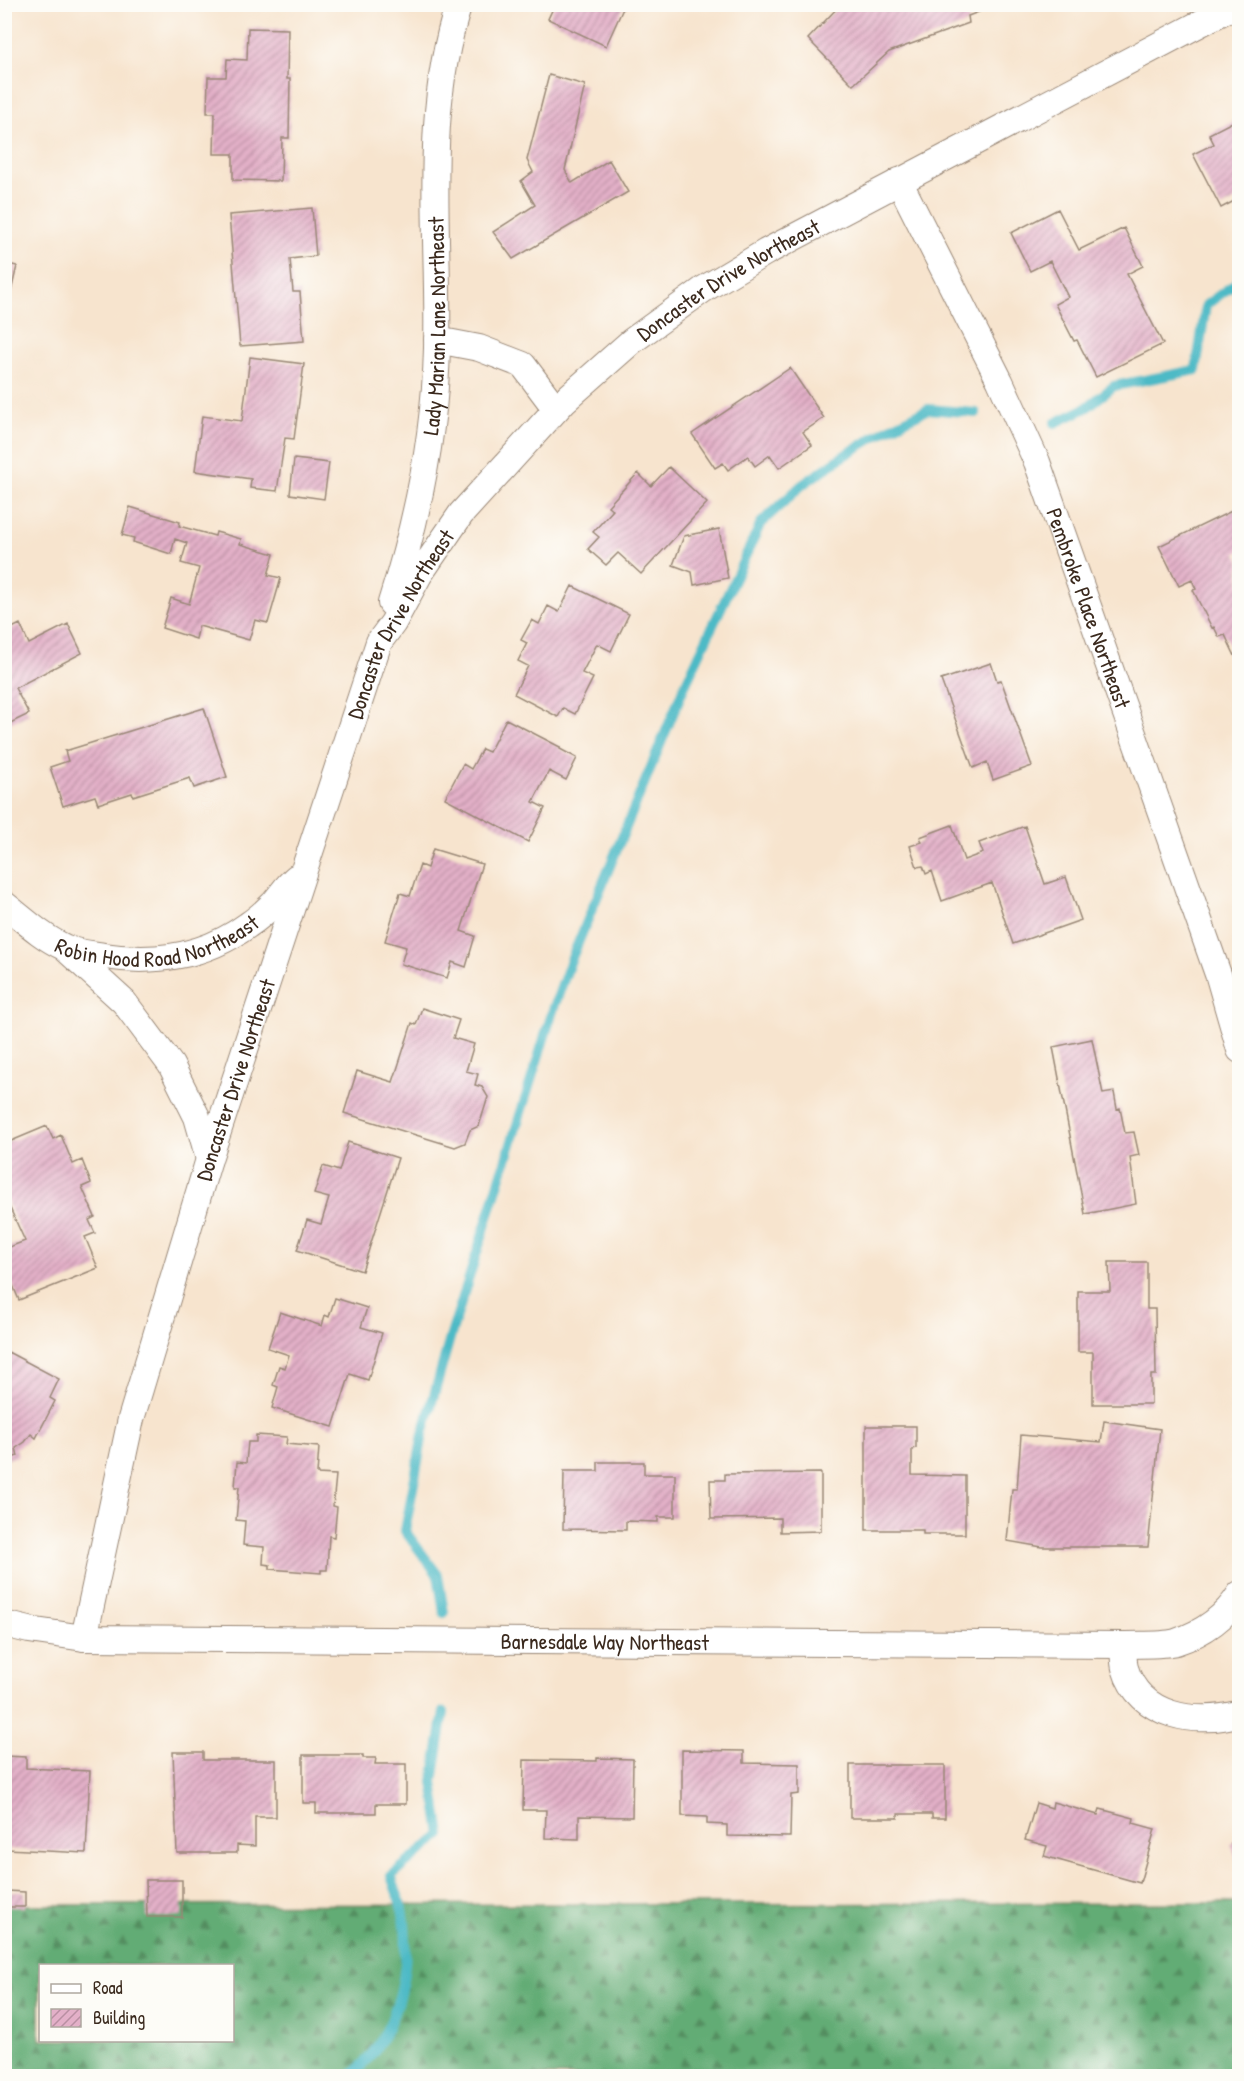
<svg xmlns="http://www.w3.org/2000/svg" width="1244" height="2081" font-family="'Patrick Hand',sans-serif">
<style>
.forest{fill:url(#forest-firs);stroke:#4e6b49;stroke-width:1.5;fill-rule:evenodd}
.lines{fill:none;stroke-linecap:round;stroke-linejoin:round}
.stream{stroke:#4dbac6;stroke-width:10}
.building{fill:url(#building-hatch)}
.minor-casing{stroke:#998776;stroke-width:28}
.minor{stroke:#fff;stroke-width:26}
.labels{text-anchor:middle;stroke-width:5;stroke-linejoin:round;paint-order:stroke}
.street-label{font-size:22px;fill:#3b2a1e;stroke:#fdfcf7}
</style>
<defs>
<pattern id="forest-firs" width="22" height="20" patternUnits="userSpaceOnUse" patternTransform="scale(1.5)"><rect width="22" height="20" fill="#62ac74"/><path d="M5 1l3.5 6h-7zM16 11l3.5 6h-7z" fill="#528c5f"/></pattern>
<pattern id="building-hatch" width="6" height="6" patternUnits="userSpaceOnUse" patternTransform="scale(1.5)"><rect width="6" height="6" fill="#e3b0c8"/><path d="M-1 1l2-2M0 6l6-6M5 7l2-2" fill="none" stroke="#b98fa2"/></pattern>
</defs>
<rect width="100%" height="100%" fill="#fdfcf7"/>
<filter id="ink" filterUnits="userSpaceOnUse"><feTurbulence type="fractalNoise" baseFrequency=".0167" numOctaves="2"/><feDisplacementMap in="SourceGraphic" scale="12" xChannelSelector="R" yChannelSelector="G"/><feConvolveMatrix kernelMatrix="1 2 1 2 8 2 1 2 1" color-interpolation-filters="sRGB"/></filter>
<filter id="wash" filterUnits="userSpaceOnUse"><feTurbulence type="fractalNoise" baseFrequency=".008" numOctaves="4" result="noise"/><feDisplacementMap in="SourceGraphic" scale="24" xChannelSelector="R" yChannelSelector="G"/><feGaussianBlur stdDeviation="1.35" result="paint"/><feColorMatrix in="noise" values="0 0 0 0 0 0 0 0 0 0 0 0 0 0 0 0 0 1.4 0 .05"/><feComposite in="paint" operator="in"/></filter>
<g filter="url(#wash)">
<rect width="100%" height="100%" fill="#f7e4ce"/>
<path class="forest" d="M1239,1903V2076H5L4,1905ZM40,1966H232V2040H40Z"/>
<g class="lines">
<path class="stream" d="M1055,423L1086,408L1114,386L1196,370L1206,305L1240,280
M444,1613L438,1575L405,1531L423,1434L450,1338L554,1007L571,960L685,685L761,523L802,485L842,457L884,431L928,409L976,413
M351,2076C394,2039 410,1980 405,1925C404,1909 396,1891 391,1876L441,1835L433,1782L444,1712"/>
</g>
<g id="blocks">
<path class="building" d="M4,4H12L8,22L4,21Z
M555,4H625L606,46L548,19Z
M841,4H997V5L968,16L969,23L889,52L853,85L808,39Z
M248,28L288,29L287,79H290L289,138H282L281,181L233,180V154H214L215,113H207L208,77H226L227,59L247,60Z
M549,75L585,85L565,170L572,183L609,160L628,192L513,259L493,232L535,205L521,181L533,172L527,160Z
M1240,118V198L1221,208L1193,154L1214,144L1209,134Z
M312,208L316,256L290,259L293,292H300L304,341L240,346L229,215Z
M1058,209L1079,250L1124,228L1143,266L1127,274L1163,344L1096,377L1077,340L1074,341L1055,304L1068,297L1050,261L1030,271L1011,233Z
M4,263L17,266L5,317H4Z
M250,357L304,364L294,439L285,438L277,491L250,488L251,479L195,471L202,416L242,421Z
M790,368L824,418L803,432L812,445L779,468L770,455L755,466L748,456L728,470L723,463L715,468L692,434Z
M294,459L329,463L324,499L290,494Z
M669,467L707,503L641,574L618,553L606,565L588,549L599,537L593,532L613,510L608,506L638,473L651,486Z
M130,507L180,522L179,526L215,536L216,532L241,539L240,544L274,554L268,575L281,578L268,623L255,620L249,640L199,626L196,639L162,628L171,598L189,604L199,568L181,563L187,543L175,539L171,554L133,542L134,538L122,535Z
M1240,507V551L1236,552L1240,559V656L1236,658L1225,635L1219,637L1214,627L1212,628L1193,590L1196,589L1192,580L1179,586L1159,546Z
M719,529L728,578L694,585L692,572L673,565L684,536Z
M572,586L629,614L611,651L597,644L582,673L593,678L575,714L563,708L558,717L514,694L528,666L518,661L527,643L521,640L532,620L539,624L548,606L559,612Z
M20,624L29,644L68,624L82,653L15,688L29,714L4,726V632Z
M991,663L997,681L1001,680L1032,766L993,780L987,762L973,768L941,680Z
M204,708L227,777L194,788L190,778L133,796L132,793L98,804L95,796L63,806L50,767L68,761L65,751Z
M506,719L560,747V749L577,758L566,780L549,771L533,802L545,808L528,842L445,798L463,764L471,769L482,749L489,752Z
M952,825L964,860L983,853L979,843L1025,826L1045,884L1066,877L1081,920L1013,944L992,883L942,901L932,871L926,874L923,866L917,867L910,846L922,842L920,837Z
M433,849L482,864L461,931L475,936L466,967L452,962L447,978L401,964L406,947L385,941L400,893L410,896L420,865L427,868Z
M422,1008L459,1020L453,1038L474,1044L466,1071L478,1074L475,1085L482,1087L488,1097L479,1126L470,1130L465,1143L455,1147L344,1113L357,1071L393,1082L412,1023L416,1025Z
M1092,1039L1103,1094L1114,1092L1117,1109L1120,1108L1125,1133L1134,1132L1139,1155L1130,1157L1136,1204L1085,1214L1053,1047Z
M47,1126L53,1139L61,1135L73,1164L82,1160L91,1183L82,1187L95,1217L89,1220L95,1233L85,1237L98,1268L19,1300L4,1264V1249L25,1241L4,1195V1144Z
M348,1142L398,1158L362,1271L297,1250L307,1220L321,1224L329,1198L314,1194L323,1166L339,1171Z
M1109,1262H1147V1309H1155L1156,1375H1151V1404H1093V1352H1078V1291H1110Z
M335,1298L367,1308L361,1327L382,1333L368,1380L350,1374L333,1427L272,1408L278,1387L273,1385L279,1366L285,1368L289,1355L268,1348L280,1312L322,1326L325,1315L329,1317Z
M8,1352L59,1379L50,1398L55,1401L36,1438L31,1434L25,1442L16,1448L18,1456L4,1460V1359Z
M1104,1421L1160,1429L1148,1547H1042L1007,1541L1012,1489H1017L1021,1435L1101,1442Z
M866,1426H916V1448L912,1449V1475L965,1476V1534H923V1530H866Z
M256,1435L287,1437L286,1444L319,1447L317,1474L336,1475L333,1506L337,1507L334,1537L329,1536L327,1570H321V1573L270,1569V1565L263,1564L264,1547L243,1545L245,1521L236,1520L239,1487H235L237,1462L246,1463L248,1442H256Z
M598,1462H644V1474H675V1517H658V1522L626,1521V1530L563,1529L564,1471H598Z
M821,1473V1531L780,1532V1518L711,1519L710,1480H725V1474Z
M682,1750L744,1751V1763L799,1764V1794L791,1795L790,1837L727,1836V1825L707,1824V1817L682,1816Z
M173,1752H203V1760H276V1817H255V1846L237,1845V1853H177Z
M303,1755H363V1758H376L375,1764H406V1804H376V1813H316V1803H303Z
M4,1756L26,1757V1768L90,1771L86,1853L7,1849L6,1870H4Z
M597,1758L633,1759L632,1817L579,1816V1839L545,1838L546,1810H523L524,1760L597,1761Z
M850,1765H945V1818H932V1814H898V1818H850Z
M1053,1802L1098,1815L1100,1809L1134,1818L1133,1823L1155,1829L1140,1883L1044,1856L1047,1846L1025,1840L1036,1803L1052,1808Z
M1240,1840V1868H1239L1231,1843Z
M146,1880H182V1917H147Z
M7,1891L25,1892V1907H6Z"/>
</g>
</g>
<g filter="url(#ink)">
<use href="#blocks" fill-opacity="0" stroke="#998776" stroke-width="1.5"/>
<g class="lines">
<defs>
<g id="minor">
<path id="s1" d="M899,181L1000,381L1037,462L1219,977L1240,1050"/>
<path d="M437,340L479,348L523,365L556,409"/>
<path id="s2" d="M391,603C417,521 435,434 437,348C440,234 422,116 459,4"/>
<path id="s3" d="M4,904C23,919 42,937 64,947C75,953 92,954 104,956C155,964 206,956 248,925C257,919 266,911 273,904C281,895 287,885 297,877"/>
<path d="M67,950L124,1002L171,1065L197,1117L209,1159"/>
<path id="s4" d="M4,1624L29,1630L84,1638L1123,1645C1139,1644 1161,1646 1176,1642C1203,1633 1225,1618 1240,1594"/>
<path id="s5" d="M84,1638L131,1419L209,1159L379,642L393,623L419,575L461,514L564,401L632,341L704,289L766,252L1237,4"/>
<path d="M1123,1645C1124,1652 1123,1661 1125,1668C1139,1717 1197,1726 1240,1713"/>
</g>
</defs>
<use href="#minor" class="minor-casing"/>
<use href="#minor" class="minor"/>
</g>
</g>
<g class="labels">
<g class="street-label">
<text dy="8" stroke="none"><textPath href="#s5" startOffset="1550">Doncaster Drive Northeast</textPath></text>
<text dy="8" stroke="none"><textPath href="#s2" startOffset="282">Lady Marian Lane Northeast</textPath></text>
<text dy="8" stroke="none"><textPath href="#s1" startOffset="468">Pembroke Place Northeast</textPath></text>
<text dy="8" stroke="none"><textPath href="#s5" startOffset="1065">Doncaster Drive Northeast</textPath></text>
<text dy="8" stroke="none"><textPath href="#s3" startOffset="171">Robin Hood Road Northeast</textPath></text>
<text dy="8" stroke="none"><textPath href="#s5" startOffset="579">Doncaster Drive Northeast</textPath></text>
<text dy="8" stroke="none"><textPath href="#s4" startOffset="602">Barnesdale Way Northeast</textPath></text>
</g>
</g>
<rect width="1244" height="2081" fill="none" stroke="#fdfcf7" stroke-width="24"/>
<rect x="39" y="1964" width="195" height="78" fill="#fdfcf7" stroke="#afa8a0" stroke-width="1.5"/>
<rect x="51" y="1984" width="30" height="9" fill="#ffffff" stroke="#afa8a0" stroke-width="1.5"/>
<text x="93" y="1994" font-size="18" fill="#3b2a1e">Road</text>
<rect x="51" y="2009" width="30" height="18" fill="url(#building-hatch)" stroke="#afa8a0" stroke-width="1.5"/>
<text x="93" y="2024" font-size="18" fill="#3b2a1e">Building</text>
</svg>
